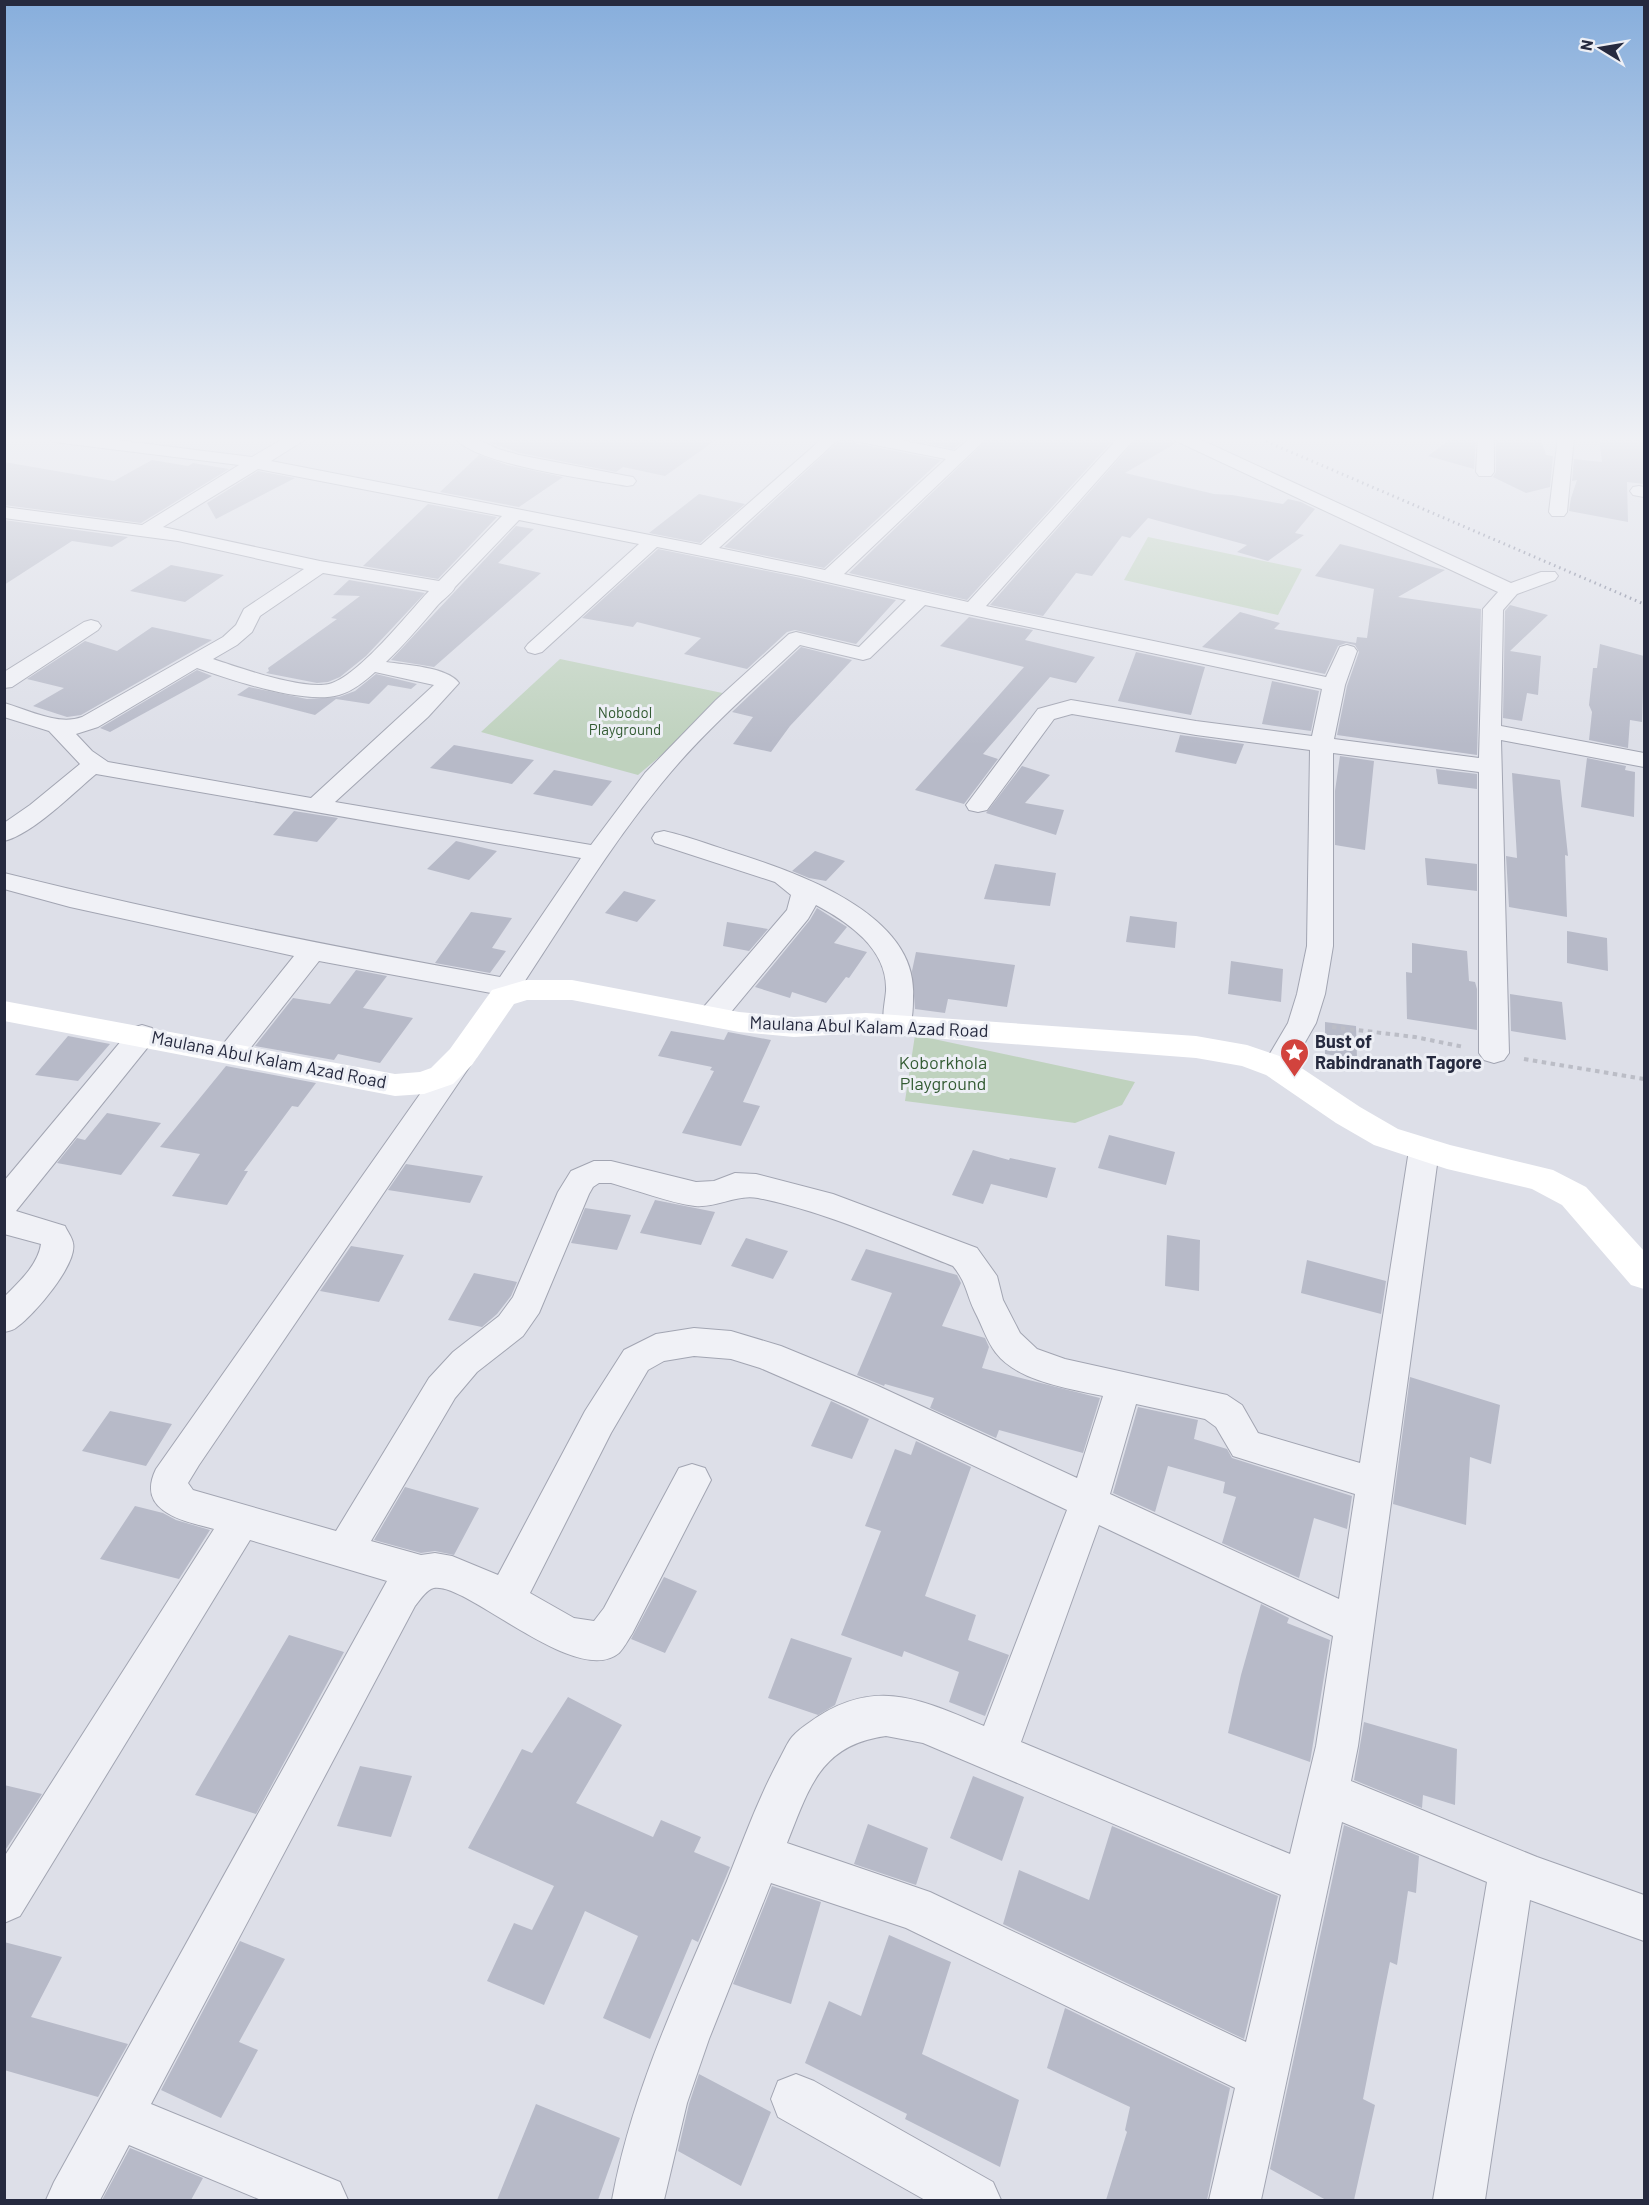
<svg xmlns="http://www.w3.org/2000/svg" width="1649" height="2205" font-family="Barlow,sans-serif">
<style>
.green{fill:#bfd2be}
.building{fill:#b7bac8}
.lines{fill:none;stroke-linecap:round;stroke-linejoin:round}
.street-casing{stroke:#a2a5b2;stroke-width:2}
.path{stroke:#bbbdc6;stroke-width:4;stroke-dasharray:4.5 4.5;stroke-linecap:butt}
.street{fill:#f0f1f6;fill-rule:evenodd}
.secondary{fill:#fff;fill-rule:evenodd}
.rail{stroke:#767b92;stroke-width:3;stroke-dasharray:1.5 4;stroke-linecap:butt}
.labels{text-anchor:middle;stroke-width:6;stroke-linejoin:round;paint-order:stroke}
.far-park-label{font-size:15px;fill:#335b33;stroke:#edeff5}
.street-label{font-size:18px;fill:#262a3f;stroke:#edeff5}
.poi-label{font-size:18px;font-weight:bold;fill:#262a3f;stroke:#edeff5;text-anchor:start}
.park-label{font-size:18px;fill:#335b33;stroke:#edeff5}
</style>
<rect width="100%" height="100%" fill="#dddfe8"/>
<path class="green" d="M1148,537L1302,569L1278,615L1124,580Z
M560,659L732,695L638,775L481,732Z
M915,1035L1135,1082L1122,1105L1075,1123L905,1101Z"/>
<path class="building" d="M498,437H720L665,476L623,467L616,472L520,453L491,443Z
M843,437H850L854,443L941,460L824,568L724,547Z
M894,437H968L954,449Z
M990,437H1116L967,600L849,573Z
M1138,437H1172L1176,443L1125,473L1214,494L1232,495L1283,504L1288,499L1301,502L1315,509L1295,533L1304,535L1268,561L1237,552L1247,545L1148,518L1130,538L1122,536L1092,576L1076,573L1043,616L990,605Z
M1453,437H1476L1474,469L1428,456Z
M1496,437L1541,440L1546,455L1553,456L1550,487L1526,493L1493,477L1496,472Z
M1599,437H1643L1644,484L1627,482L1628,522L1569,511L1571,498L1577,480L1572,481L1574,459L1602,462Z
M479,455L507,465L563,477L519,507L440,492Z
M152,460L188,466L193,463L229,469L141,523L4,505V462L114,481Z
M258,471L295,478L216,519L207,503Z
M699,494L745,504L700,543L649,533Z
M428,504L497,517L438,579L363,566Z
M4,520L128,537L112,547L72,541L4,585Z
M516,526L534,529L498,563L541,573L434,667L391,660Z
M1340,544L1445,570L1398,597L1481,609L1477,755L1337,735L1347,686L1359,652L1355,645L1346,643L1338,646L1325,674L1202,647L1240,612L1280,623L1274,629L1356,643L1357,637L1367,638L1374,589L1315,576Z
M658,549L801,578L896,600L856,644L795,630L787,632L747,669L684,654L701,638L637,622L633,627L582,618Z
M171,565L224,575L185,602L130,591Z
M349,580L425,593L366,656L340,677L328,682L317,683L266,673L269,671L268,668L337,619L331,618L360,596L333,595Z
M1510,605L1548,615L1510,651L1541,656L1538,695L1527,693L1522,721L1503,718L1505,611Z
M969,617L1033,630L1025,640L1095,657L1076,683L1050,677L983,754L998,759L964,804L915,790L1024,667L940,646Z
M152,627L212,640L81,715L67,717L33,706L64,688L27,679L85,641L117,651Z
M1600,644L1644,656L1642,722L1630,720L1628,748L1589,740L1592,712L1589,705L1593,668H1597Z
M801,647L852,660L790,726L771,752L733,744L753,717L732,712Z
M1136,652L1205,667L1191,715L1118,701Z
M197,670L212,676L110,732L100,728Z
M376,674L417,684L411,689L388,685L369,704L336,699L315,715L237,695L249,687L307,699L339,697L355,691Z
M1272,681L1319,691L1311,731L1262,724Z
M1180,735L1196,737L1244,744L1236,764L1175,752Z
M454,745L534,760L512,784L430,768Z
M1340,756L1374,761L1365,850L1335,845V791Z
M1587,758L1626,766L1625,770L1635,772L1634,817L1581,807Z
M1022,766L1050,775L1025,803L1064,810L1056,835L986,813Z
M1436,769L1477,774V789L1438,784Z
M554,770L612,781L592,806L533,794Z
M1512,773L1560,780L1568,856L1565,855L1567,917L1509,907L1506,856L1517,858Z
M294,811L338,818L317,842L273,835Z
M456,841L497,851L469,880L427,869Z
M815,851L845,861L826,881L809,878L792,871Z
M1425,858L1477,864V891L1427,885Z
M995,864L1056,873L1050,906L984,899Z
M624,891L656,900L637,922L605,913Z
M817,908L847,927L834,943L867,952L849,978L846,977L826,1003L792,992L790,998L755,987L810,920Z
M471,912L512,918L492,948L506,951L490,973L435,963Z
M1130,916L1177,922L1175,948L1126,942Z
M727,922L768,929L749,951L723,946Z
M1567,931L1607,938L1608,971L1567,963Z
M1412,943L1467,951L1469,981L1475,982L1477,989V1030L1407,1019L1406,972L1412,973Z
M916,952L1015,965L1007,1007L948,999L945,1013L915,1009L912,971Z
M1231,961L1283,969L1281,1002L1228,994Z
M356,970L387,976L363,1008L413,1018L380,1063L338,1054L334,1060L255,1046L293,998L330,1004Z
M1510,994L1562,1002L1566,1040L1511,1031Z
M1325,1022L1356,1026L1357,1059L1325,1054Z
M671,1031L724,1040L728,1032L771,1040L743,1102L760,1106L741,1146L682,1133L714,1071L710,1070L712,1067L658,1056Z
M68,1036L110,1044L78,1081L35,1075Z
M226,1066L316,1083L298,1107L292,1106L244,1171H248L227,1205L172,1196L200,1154L160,1147Z
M107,1113L161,1123L121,1175L57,1163L77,1138L85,1140Z
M1109,1135L1175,1152L1166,1185L1098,1168Z
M973,1150L1009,1160L1010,1158L1056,1168L1047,1198L991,1184L983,1204L952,1195Z
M406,1164L483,1176L470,1203L388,1190Z
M655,1200L715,1212L701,1245L640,1233Z
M585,1208L631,1215L617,1250L571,1243Z
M1167,1235L1200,1240L1199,1291L1165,1286Z
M746,1238L788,1251L773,1279L731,1266Z
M351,1246L404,1255L379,1302L320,1291Z
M866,1249L957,1275L961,1283L942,1326L985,1338L989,1347L982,1368L1100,1398L1083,1453L999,1430L996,1438L930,1408L934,1398L885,1384L884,1386L857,1375L892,1293L851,1280Z
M1307,1260L1386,1281L1381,1314L1301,1293Z
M474,1273L517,1282L511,1296L497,1314L482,1327L448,1320Z
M1410,1377L1500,1405L1491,1464L1470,1457L1466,1525L1393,1504Z
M831,1401L869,1419L852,1459L811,1446Z
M1138,1407L1198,1420L1194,1439L1227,1449L1232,1458L1352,1496L1347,1529L1314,1518L1299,1578L1222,1543L1236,1497L1223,1493L1225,1482L1168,1466L1155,1512L1113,1493Z
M110,1411L172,1424L146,1466L82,1451Z
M916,1441L971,1467L925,1596L976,1615L968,1640L1009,1655L985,1716L949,1702L959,1672L904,1651L902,1657L841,1635L881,1531L865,1526L895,1449L911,1455Z
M405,1487L479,1508L454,1555L435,1551L421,1553L374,1540Z
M135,1506L163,1513L176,1520L210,1530L179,1579L100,1559Z
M664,1577L697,1591L665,1653L631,1639Z
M1261,1604L1289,1618L1287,1623L1330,1640L1310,1762L1228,1733L1241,1675Z
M289,1635L344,1652L256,1814L195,1795Z
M791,1638L852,1658L835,1705L818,1715L768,1698Z
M568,1697L622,1725L576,1803L653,1837L661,1820L701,1837L694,1852L730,1867L698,1942L692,1939L650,2039L603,2018L638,1936L585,1911L544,2005L487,1981L514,1923L532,1930L554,1886L468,1848L522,1749L532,1753Z
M1364,1722L1457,1749L1455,1805L1423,1795L1422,1808L1354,1780Z
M360,1766L412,1776L391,1837L337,1826Z
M973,1776L1024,1797L1002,1861L950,1838Z
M4,1785L42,1794L4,1852Z
M868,1824L928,1848L916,1885L854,1864Z
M1344,1825L1419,1856L1416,1893L1408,1891L1397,1965L1390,1962L1363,2099L1375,2105L1354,2200H1326L1270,2169Z
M1112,1826L1278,1896L1244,2039L1003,1924L1019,1870L1089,1900Z
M772,1886L821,1902L791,2004L733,1984Z
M889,1935L951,1962L922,2054L1019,2100L1000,2167L905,2119L907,2114L805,2063L829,2001L861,2016Z
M240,1941L285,1959L239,2042L258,2050L221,2118L161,2090Z
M4,1942L62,1957L31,2017L128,2044L98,2097L4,2070Z
M1065,2008L1230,2088L1207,2200H1106L1127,2132L1125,2130L1130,2107L1047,2068Z
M699,2074L771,2112L741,2186L678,2151L689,2104Z
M536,2104L620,2138L598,2200H497Z
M130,2148L203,2178L191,2200H102Z"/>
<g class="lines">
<defs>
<path id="street" d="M46,437H92L252,457L286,437H305L303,441L271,461L701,545L824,437H841L719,548L825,570L946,459L860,442L854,441L852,437H884L955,451L971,437H988L844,574L968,602L1119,437H1136L986,606L1326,677L1340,647L1347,645L1354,647L1357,651L1345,685L1334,739L1479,758L1483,609L1498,592L1176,441L1174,437H1195L1511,583L1541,572H1555L1558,576L1555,580L1517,594L1503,610L1501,726L1644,753V767L1501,740L1509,1053L1504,1060L1494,1063L1484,1060L1479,1053V772L1333,753V946L1325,994L1316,1023L1287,1074L1277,1077L1267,1074L1262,1067L1288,1023L1297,994L1307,946L1310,750L1196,735L1072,714L1054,719L987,810L978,812L969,810L966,805L1038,709L1071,700L1196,721L1312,736L1322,689L925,605L870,658L863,660L800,645C753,689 701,734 661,784C609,847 566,919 521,987L513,1003L503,1006L493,1003L489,997L491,993L319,961L241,1060L231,1063L221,1060L216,1053L294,956L70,907L4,889V873C168,914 334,947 500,977L581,858L96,774C73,793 33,834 4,841V823L30,805L80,764L49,731L4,717V703C29,710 58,726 82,717L223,637L236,625L244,609L304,569L178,541L4,518V507L142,525L239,465L54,442ZM258,469L502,516L439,581L320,561L163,527ZM519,520L639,544L528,644L525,648L528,652L535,654L542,652L657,547L801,576L906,600L859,647L796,632L789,634L716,700L645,773L591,845L335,802L428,717L459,683C448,667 405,665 386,662C405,644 420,626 437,606C442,600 453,593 455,587ZM323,573L429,591C408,613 358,677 329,684C302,690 240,668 213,659L237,645L252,632L260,616ZM197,668C232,680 304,705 339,695C353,691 364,682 375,672L434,685L311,798L108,762L92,751L76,734L98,727Z
M454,437H473L498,449L519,455L627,476L633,477L636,481L633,485L627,486C590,479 474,465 454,437Z
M1478,437H1494V472L1491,476H1479L1476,472Z
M1558,437H1574L1567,512L1564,516H1552L1549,512Z
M1639,486L1644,487V497L1633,495L1630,491L1633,487Z
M91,620L98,622L101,626L98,630L12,687L4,688V672L84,622Z
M664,831C686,836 708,844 729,851C792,871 918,912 913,996C913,1008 913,1021 907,1032L897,1034L887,1032C880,1020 885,1004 886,991C888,949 848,922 816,905L808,919L722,1023L712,1025L702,1023L698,1016L702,1009L787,910L791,895L775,882L655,843L652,838L655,833Z
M142,1025L152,1028L156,1035L152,1042L16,1211L65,1226C67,1231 72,1237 73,1243C78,1264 34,1315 17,1327C14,1330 9,1331 4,1332V1297C19,1282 38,1265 41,1244L4,1234V1181L132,1028Z
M461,1047L471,1050L476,1057L199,1465L188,1483L193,1490L336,1531L429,1378L453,1352L499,1316L513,1297L558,1192L571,1171L594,1161H611L696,1182L714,1181L735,1173L756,1174L833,1194L977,1248L997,1276L1003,1300L1020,1333L1037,1349L1065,1359L1227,1395L1242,1405L1258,1433L1360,1463L1409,1150L1413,1142L1424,1139L1435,1142L1439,1150L1358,1746L1351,1781L1537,1857L1644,1895V1941L1530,1900L1485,2200H1433L1487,1882L1342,1822L1261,2200H1209L1235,2088L906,1928L771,1883L709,2039L687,2103L664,2200H612C632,2089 683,1985 727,1881C743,1841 758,1799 779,1760C783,1753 787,1743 792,1737C797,1731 804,1726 810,1722C874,1676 920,1699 984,1726L1067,1510L850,1407L760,1368L731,1359L694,1356L664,1361L648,1370L611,1433L530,1593L574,1618L594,1621L604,1608L679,1468L692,1464L705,1468L711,1480L632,1634C628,1640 624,1648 619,1653C575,1690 460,1575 431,1589C425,1592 419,1601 415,1606L151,2104L340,2182L348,2200H261L129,2145L100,2200H46L54,2182L387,1581L250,1540L20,1916L4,1923V1857L214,1529C184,1521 135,1512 156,1469L451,1050ZM599,1183H611C636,1190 670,1203 695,1206C718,1208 736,1194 758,1198C826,1212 889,1241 953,1266C967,1283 966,1294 975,1312C982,1325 987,1342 996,1353C1017,1381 1070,1389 1103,1396L1077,1478L876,1385L781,1346L731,1331L694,1328L656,1334L624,1350L585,1411L498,1575L452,1556L435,1553L421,1555L371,1541L455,1398L477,1372L523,1336L539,1313L589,1194L593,1187ZM1136,1404L1205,1419L1216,1427L1233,1456L1355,1494L1339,1599L1110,1494ZM1099,1525L1333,1636L1316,1746L1290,1854L1021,1742ZM886,1736L923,1743L1281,1895L1246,2042L930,1892L787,1843C809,1788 820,1745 886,1736Z
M796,2074L814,2081L993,2182L1001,2200H925L778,2117L771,2099L778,2081Z"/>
</defs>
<use href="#street" class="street-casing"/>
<path class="path" d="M1332,1027L1415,1037L1464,1047
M1524,1059L1644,1079"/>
<use href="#street" class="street"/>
<path class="secondary" d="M526,980H572L739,1012L794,1017L866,1013L1196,1036L1247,1045L1288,1059L1360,1107L1398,1129L1450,1145L1553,1170L1586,1187L1644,1251V1289L1631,1285L1562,1205L1532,1189L1447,1169L1374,1145L1336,1123L1266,1075L1242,1066L1196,1058L866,1033L794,1037L739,1032L572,1000H527L514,1004L472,1065L453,1084L424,1094L395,1096L4,1021V1001L395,1074L420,1072L431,1068L450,1049L492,990Z"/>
<path class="rail" d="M1256,437L1644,604"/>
</g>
<linearGradient id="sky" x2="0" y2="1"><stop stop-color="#87aedc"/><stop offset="0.59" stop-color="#f0f1f5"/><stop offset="1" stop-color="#f0f1f5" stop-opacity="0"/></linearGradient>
<rect width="1649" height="745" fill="url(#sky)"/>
<defs>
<symbol id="sight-pin" viewBox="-11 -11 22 30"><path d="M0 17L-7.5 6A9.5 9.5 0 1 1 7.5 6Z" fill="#d2433d" stroke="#edeff5"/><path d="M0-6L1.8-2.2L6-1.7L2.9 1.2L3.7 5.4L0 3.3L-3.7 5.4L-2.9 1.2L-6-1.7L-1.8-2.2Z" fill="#fff"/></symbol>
</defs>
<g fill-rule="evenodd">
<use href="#sight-pin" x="1278" y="1036" width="33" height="45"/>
</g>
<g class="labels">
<g class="far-park-label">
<text x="625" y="718">Nobodol<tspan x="625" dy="17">Playground</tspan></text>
</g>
<g class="street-label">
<text transform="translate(869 1027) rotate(2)" y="6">Maulana Abul Kalam Azad Road</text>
<text transform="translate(269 1060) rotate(11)" y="6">Maulana Abul Kalam Azad Road</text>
</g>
<g class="poi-label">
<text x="1315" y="1048">Bust of<tspan x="1315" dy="21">Rabindranath Tagore</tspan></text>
</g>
<g class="park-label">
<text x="943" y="1069">Koborkhola<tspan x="943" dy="21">Playground</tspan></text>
</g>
</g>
<rect width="1649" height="2205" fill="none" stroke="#262a3f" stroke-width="12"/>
<g transform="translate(1601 48) rotate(281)" stroke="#edeff5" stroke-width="4.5" paint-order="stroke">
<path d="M0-4.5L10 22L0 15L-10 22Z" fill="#262a3f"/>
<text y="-9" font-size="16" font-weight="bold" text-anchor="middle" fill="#262a3f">N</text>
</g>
</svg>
